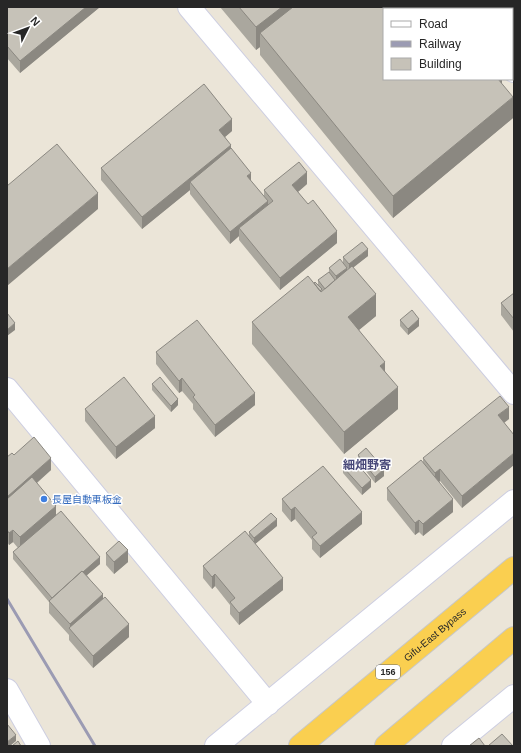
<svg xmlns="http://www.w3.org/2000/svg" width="521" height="753" font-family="Arial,'Noto Sans JP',sans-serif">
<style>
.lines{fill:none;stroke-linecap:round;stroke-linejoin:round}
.minor-casing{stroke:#cdcee1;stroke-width:24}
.trunk-casing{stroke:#c7c7c7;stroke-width:24}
.minor{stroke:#fff;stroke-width:22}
.trunk{stroke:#facf50;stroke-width:22}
.rail{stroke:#9b9bb3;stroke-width:3}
.wall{fill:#aaa79e}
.shaded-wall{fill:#8b8881}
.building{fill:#c6c2b8;stroke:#8b8881}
.shop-dot{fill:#3f7fe0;stroke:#fff;stroke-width:1.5}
.labels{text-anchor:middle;stroke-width:3;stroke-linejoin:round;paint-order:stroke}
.shield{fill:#fff;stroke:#686868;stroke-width:1}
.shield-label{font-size:9px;font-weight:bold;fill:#272727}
.shop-label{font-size:10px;fill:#366cbe;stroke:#fff;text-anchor:start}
.street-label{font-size:10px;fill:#272727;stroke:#fff}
.quarter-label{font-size:12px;font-weight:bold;fill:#474879;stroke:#fff}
</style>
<rect width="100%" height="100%" fill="#ebe5d8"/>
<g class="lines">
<defs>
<path id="minor" d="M189,7L514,393
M462,7L464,9
M512,68L514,71
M7,389L268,704
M7,690L39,746
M216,746L514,501
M453,746L514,696"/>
<g id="trunk">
<path id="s1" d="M300,746L514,568"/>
<path d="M386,746L514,638"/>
</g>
</defs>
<use href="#minor" class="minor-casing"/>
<use href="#trunk" class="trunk-casing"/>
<use href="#minor" class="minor"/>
<use href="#trunk" class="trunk"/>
<path class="rail" d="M7,599L95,746"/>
</g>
<path class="wall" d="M7,7H100L20,73L7,58Z
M220,7H448L502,79V84L513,118L393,218L260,55V47L256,50Z
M232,131L225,137L231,148L251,181L264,196V190L307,184L298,192L337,243L280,290L239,240V236L230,244L190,194V190L142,229L101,180V168Z
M368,256L353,267L376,316L359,330L385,371L398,409L344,454L252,344V322L314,283L318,285V280L329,273V268L347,271L348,270L343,264V257Z
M514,293V332L501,315V303Z
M400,320L419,326L408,335L400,326Z
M156,352L255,405L215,437L193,409V404L182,391L179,393L156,364Z
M152,384L178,405L171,412L152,390Z
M85,409L155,428L116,459L85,421Z
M509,419L504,423L462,508L440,481L439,482L453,512L423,536L419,532L415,535L387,500V488L423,463V458Z
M14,455L51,470L37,483L56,515L100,564L87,575L103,599L129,637L93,668L69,640V635L49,613V602L13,559V552L18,548L13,542L9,545L7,542V457Z
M358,455L384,476L375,483L358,461Z
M343,467L371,487L362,495L343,473Z
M282,499L362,524L320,558L312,549V540L295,519L291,522L282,511Z
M277,526L255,544L283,590L239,625L230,614V605L215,586L212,589L203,578V566L249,536V532Z
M106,553L128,562L114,574L106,565Z"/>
<path class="shaded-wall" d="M86,7H100L20,73V61Z
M282,7H310L260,33V47L256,50V27Z
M497,79H502V95Z
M513,97V118L393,218V196Z
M232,119V131L219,142V130Z
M231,145V157L190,182V190L142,229V217Z
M307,172V184L292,197V185Z
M251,173V185L247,176Z
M98,193V209L7,286V269Z
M268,201V213L239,228V236L230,244V232Z
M337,231V243L280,290V278Z
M368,249V256L349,271V264Z
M347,268V274L336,283V276Z
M376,294V316L348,339V317Z
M419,319V326L408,335V329Z
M15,323V330L7,336V330Z
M385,362V383L380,366Z
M182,378V391L179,393V381Z
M398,387V409L344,454V432Z
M255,393V405L215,437V425Z
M178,399V405L171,412V406Z
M509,407V419L498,427V415Z
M155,416V428L116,459V447Z
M514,453V465L462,508V496Z
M51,458V470L7,509V497Z
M384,469V476L375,483V477Z
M440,469V481L435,485V473Z
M371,480V487L362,495V488Z
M453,499V512L423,536V524Z
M56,506V518L20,549V537Z
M295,507V519L291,522V510Z
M362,512V524L320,558V546Z
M277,519V526L254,545V538Z
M419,520V532L415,535V523Z
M13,530V542L9,545V533Z
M128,550V562L114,574V562Z
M100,557V564L52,605V598Z
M215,574V586L212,589V577Z
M283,578V590L239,625V613Z
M103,594V606L70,630V624Z
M129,624V637L93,668V656Z
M16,735V741L10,746H7V742Z"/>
<path class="building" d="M7,7H86L20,61L7,46Z
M239,7H282L256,27Z
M293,7H448L449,9H384V79H498L513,97L393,196L260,33Z
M204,84L232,119L219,130L231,145L142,217L101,168Z
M57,144L98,193L7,269V186Z
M231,148L251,173L247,176L268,201L230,232L190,182Z
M299,162L307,172L292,185L308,204L313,200L337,231L280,278L239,228L273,201L264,190Z
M362,242L368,249L349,264L343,257Z
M340,259L347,268L336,276L329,268Z
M352,266L376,294L348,317L385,362L380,366L398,387L344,432L252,322L308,276L321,292Z
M329,272L335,280L325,289L318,280Z
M315,282L322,289L320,291L314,283Z
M514,293V319L501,303Z
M412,310L419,319L408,329L400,320Z
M7,313L15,323L7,330Z
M197,320L255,393L215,425L193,397L195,395L182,378L179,381L156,352Z
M124,377L155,416L116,447L85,409Z
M160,377L178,399L171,406L152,384Z
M500,396L509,407L498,415L514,435V453L462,496L440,469L435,473L423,458Z
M34,437L51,458L7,497V457L12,453L14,455Z
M366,448L384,469L375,477L358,455Z
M353,459L371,480L362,488L343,467Z
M421,460L453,499L423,524L419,520L415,523L387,488Z
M323,466L362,512L320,546L312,537L317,533L295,507L291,510L282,499Z
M32,477L56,506L20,537L13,530L9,533L7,530V499Z
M61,511L100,557L83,572L82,571L52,598L13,552Z
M271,513L277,519L254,538L249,532Z
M245,531L283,578L239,613L230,602L235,598L215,574L212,577L203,566Z
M119,541L128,550L114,562L106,553Z
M82,571L103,594L70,624L49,601Z
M105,597L129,624L93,656L69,628Z
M7,724L16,735L7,742Z
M502,734L513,746H488Z
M479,738L485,746H469Z
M18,741L21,746H12Z"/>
<circle class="shop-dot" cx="44" cy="499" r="4"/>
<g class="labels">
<rect class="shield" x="376" y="665" width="24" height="14" rx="3"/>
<g class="shield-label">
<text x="388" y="675">156</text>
</g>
<g class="shop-label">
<text x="52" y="503">長屋自動車板金</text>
</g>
<g class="street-label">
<text dy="4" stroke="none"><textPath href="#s1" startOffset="175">Gifu-East Bypass</textPath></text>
</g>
<g class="quarter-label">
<text x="367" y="469">細畑野寄</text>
</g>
</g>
<rect width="521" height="753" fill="none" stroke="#272727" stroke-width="16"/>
<rect x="383" y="8" width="130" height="72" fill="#ffffff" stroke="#a9a9a9"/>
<rect x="391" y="21" width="20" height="6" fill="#ffffff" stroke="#a9a9a9"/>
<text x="419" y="28" font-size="12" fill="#272727">Road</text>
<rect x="391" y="41" width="20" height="6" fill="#9b9bb3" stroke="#a9a9a9"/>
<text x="419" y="48" font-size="12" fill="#272727">Railway</text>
<rect x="391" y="58" width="20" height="12" fill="#c6c2b8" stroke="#a9a9a9"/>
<text x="419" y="68" font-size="12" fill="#272727">Building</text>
<g transform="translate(28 28) rotate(48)" stroke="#ffffff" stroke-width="3" paint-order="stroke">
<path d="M0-3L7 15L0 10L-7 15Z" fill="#272727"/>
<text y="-6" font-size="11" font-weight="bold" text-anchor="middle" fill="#272727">N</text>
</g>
</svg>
